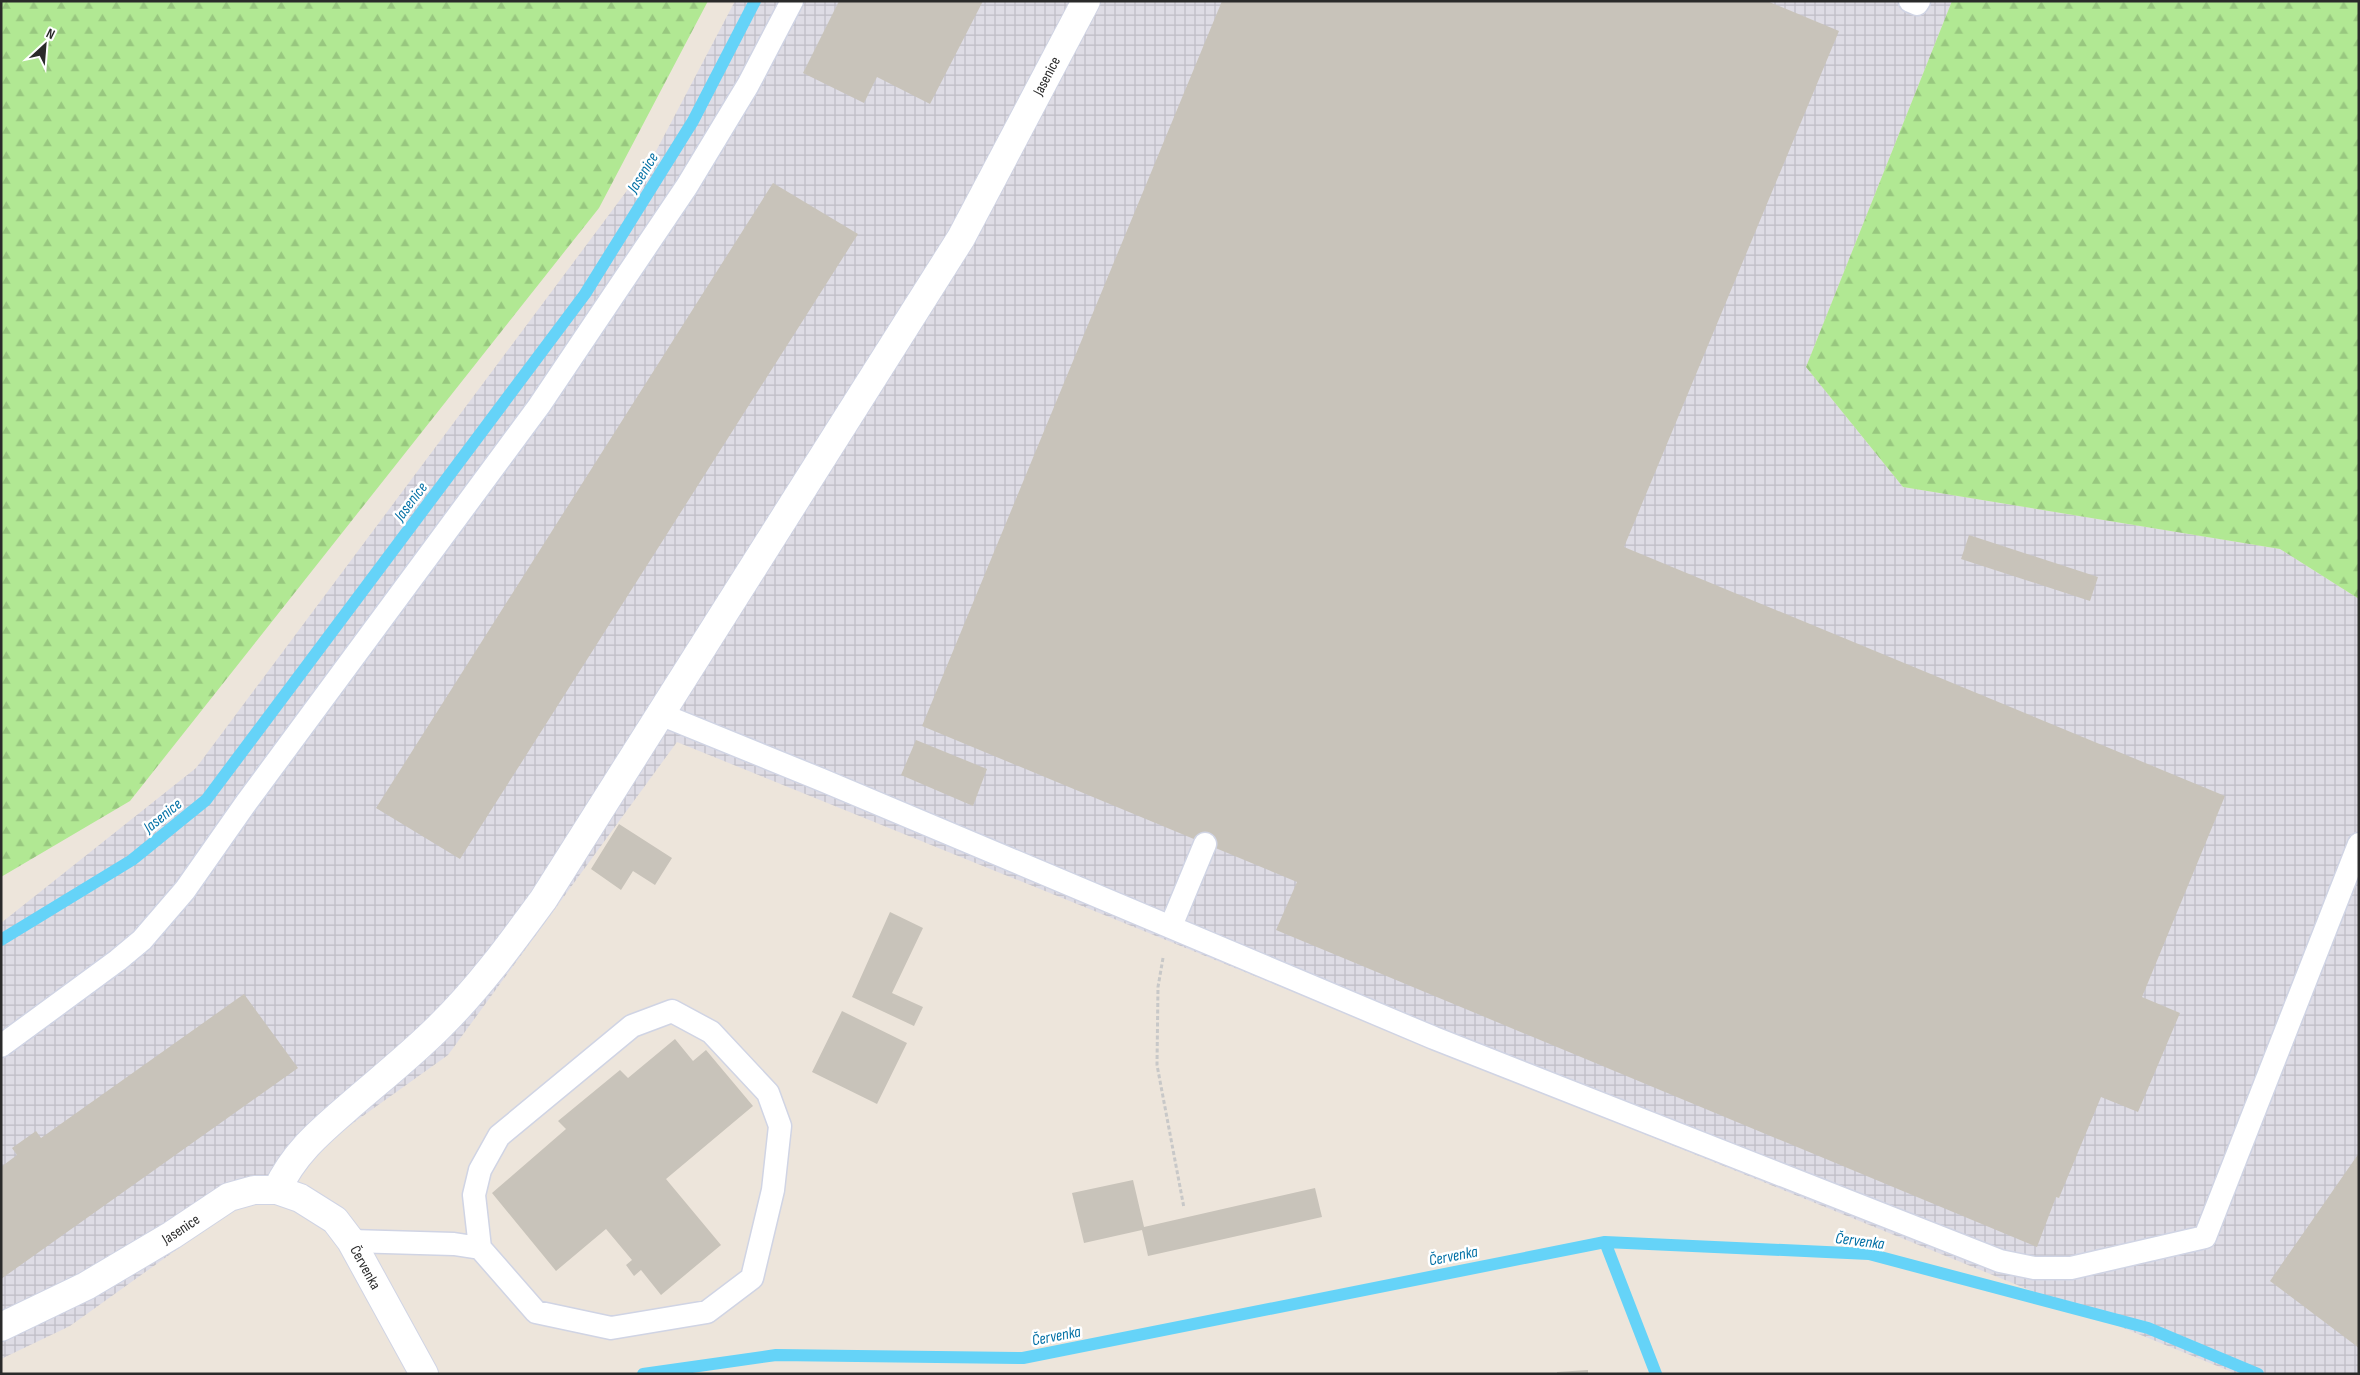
<svg xmlns="http://www.w3.org/2000/svg" width="2360" height="1375" font-family="'Sofia Sans Condensed',sans-serif">
<style>
.industrial{fill:url(#industrial-grid)}
.forest{fill:url(#forest-firs)}
.lines{fill:none;stroke-linecap:round;stroke-linejoin:round}
.stream{stroke:#65d3f8;stroke-width:12}
.building{fill:#c8c3ba}
.lane-casing{stroke:#d0d4e4;stroke-width:25}
.street-casing{stroke:#d0d4e4;stroke-width:30}
.path{stroke:#c8c8c8;stroke-width:3;stroke-dasharray:4 2.5;stroke-linecap:butt}
.lane{stroke:#fff;stroke-width:22}
.street{stroke:#fff;stroke-width:28}
.labels{text-anchor:middle;stroke-width:5;stroke-linejoin:round;paint-order:stroke}
.street-label{font-size:15px;fill:#2a2a2a;stroke:#fff}
.water-label{font-size:16px;font-style:italic;fill:#0370a5;stroke:#fff}
</style>
<defs>
<pattern id="industrial-grid" width="8" height="8" patternUnits="userSpaceOnUse" patternTransform="scale(1.25)"><rect width="8" height="8" fill="#dedce5"/><path d="M0 4h8M4 0v8" fill="none" stroke="#bfbdc5"/></pattern>
<pattern id="forest-firs" width="22" height="20" patternUnits="userSpaceOnUse" patternTransform="scale(1.25)"><rect width="22" height="20" fill="#b1e893"/><path d="M5 1l3.5 6h-7zM16 11l3.5 6h-7z" fill="#98c77f"/></pattern>
</defs>
<rect width="100%" height="100%" fill="#ede5db"/>
<path class="industrial" d="M735,1H1952L1806,367L1903,487L2280,549L2359,599V1374H2237L677,742L448,1055L70,1326L1,1359V923L196,768L655,153Z"/>
<path class="forest" d="M1,1H708L599,208L130,801L1,877Z
M1952,1H2359V599L2280,549L1903,487L1806,367Z"/>
<g class="lines">
<path class="stream" d="M1,940L132,860L206,800L585,294L693,121L755,1
M1605,1242L1656,1374
M643,1374L776,1355L1023,1358L1605,1242L1869,1254L2148,1328L2258,1374"/>
</g>
<path class="building" d="M839,1H983L930,104L877,77L864,103L803,73Z
M1222,1H1767L1839,31L1624,547L2225,796L2142,997L2180,1013L2138,1112L2101,1097L2059,1198L2056,1197L2037,1247L1276,930L1297,882L922,726Z
M773,183L858,234L460,859L376,808Z
M1969,535L2098,577L2090,601L1961,559Z
M916,740L987,769L973,806L901,775Z
M619,824L672,858L655,885L633,871L621,890L591,869Z
M890,912L923,928L892,993L923,1007L914,1026L852,997Z
M244,994L298,1068L1,1279V1167L17,1155L12,1148L36,1131L41,1138Z
M842,1011L907,1043L877,1104L812,1072Z
M675,1039L693,1061L706,1050L753,1106L666,1179L721,1245L661,1295L641,1270L634,1276L626,1265L632,1260L606,1229L556,1271L492,1193L566,1129L558,1121L620,1070L628,1078Z
M2359,1153V1348L2270,1281Z
M1133,1180L1144,1227L1315,1188L1322,1217L1148,1256L1142,1230L1084,1243L1072,1193Z
M1588,1370V1374H1557V1372Z"/>
<g class="lines">
<defs>
<path id="lane" d="M1910,1L1917,4L1919,1
M660,714L822,780L1434,1038L2000,1261L2034,1268H2071L2205,1237L2359,844
M1171,926L1205,844
M1,1046L118,960L142,940L185,890L246,803L539,406L687,186L748,85L792,1
M351,1241L454,1244L480,1248L536,1312L611,1328L707,1312L752,1278L773,1190L780,1126L768,1093L711,1032L672,1011L632,1026L499,1136L480,1170L474,1195L480,1248"/>
<g id="street">
<path id="s1" d="M277,1190C294,1152 323,1129 353,1103C382,1078 412,1054 439,1027C478,989 510,945 543,900L961,238L1086,1"/>
<path id="s2" d="M1,1327L86,1286L172,1235L229,1197L254,1190H277L300,1198L335,1220L351,1241L424,1374"/>
</g>
</defs>
<use href="#lane" class="lane-casing"/>
<use href="#street" class="street-casing"/>
<path class="path" d="M1163,958L1158,987L1157,1065L1184,1208"/>
<use href="#lane" class="lane"/>
<use href="#street" class="street"/>
</g>
<g class="labels">
<g class="street-label">
<text dy="5" stroke="none"><textPath href="#s1" startOffset="1362">Jasenice</textPath></text>
<text dy="5" stroke="none"><textPath href="#s2" startOffset="205">Jasenice</textPath></text>
<text dy="5" stroke="none"><textPath href="#s2" startOffset="434">Červenka</textPath></text>
</g>
<g class="water-label">
<text transform="translate(642 172) rotate(-58)" y="6">Jasenice</text>
<text transform="translate(410 501) rotate(-53)" y="6">Jasenice</text>
<text transform="translate(162 815) rotate(-39)" y="6">Jasenice</text>
<text transform="translate(1860 1240) rotate(7)" y="6">Červenka</text>
<text transform="translate(1453 1255) rotate(-11)" y="6">Červenka</text>
<text transform="translate(1056 1335) rotate(-11)" y="6">Červenka</text>
</g>
</g>
<rect width="2360" height="1375" fill="none" stroke="#2a2a2a" stroke-width="5"/>
<g transform="translate(45 45) rotate(26)" stroke="#ffffff" stroke-width="4" paint-order="stroke">
<path d="M0-4L9 19L0 12L-9 19Z" fill="#2a2a2a"/>
<text y="-8" font-size="14" font-weight="bold" text-anchor="middle" fill="#2a2a2a">N</text>
</g>
</svg>
